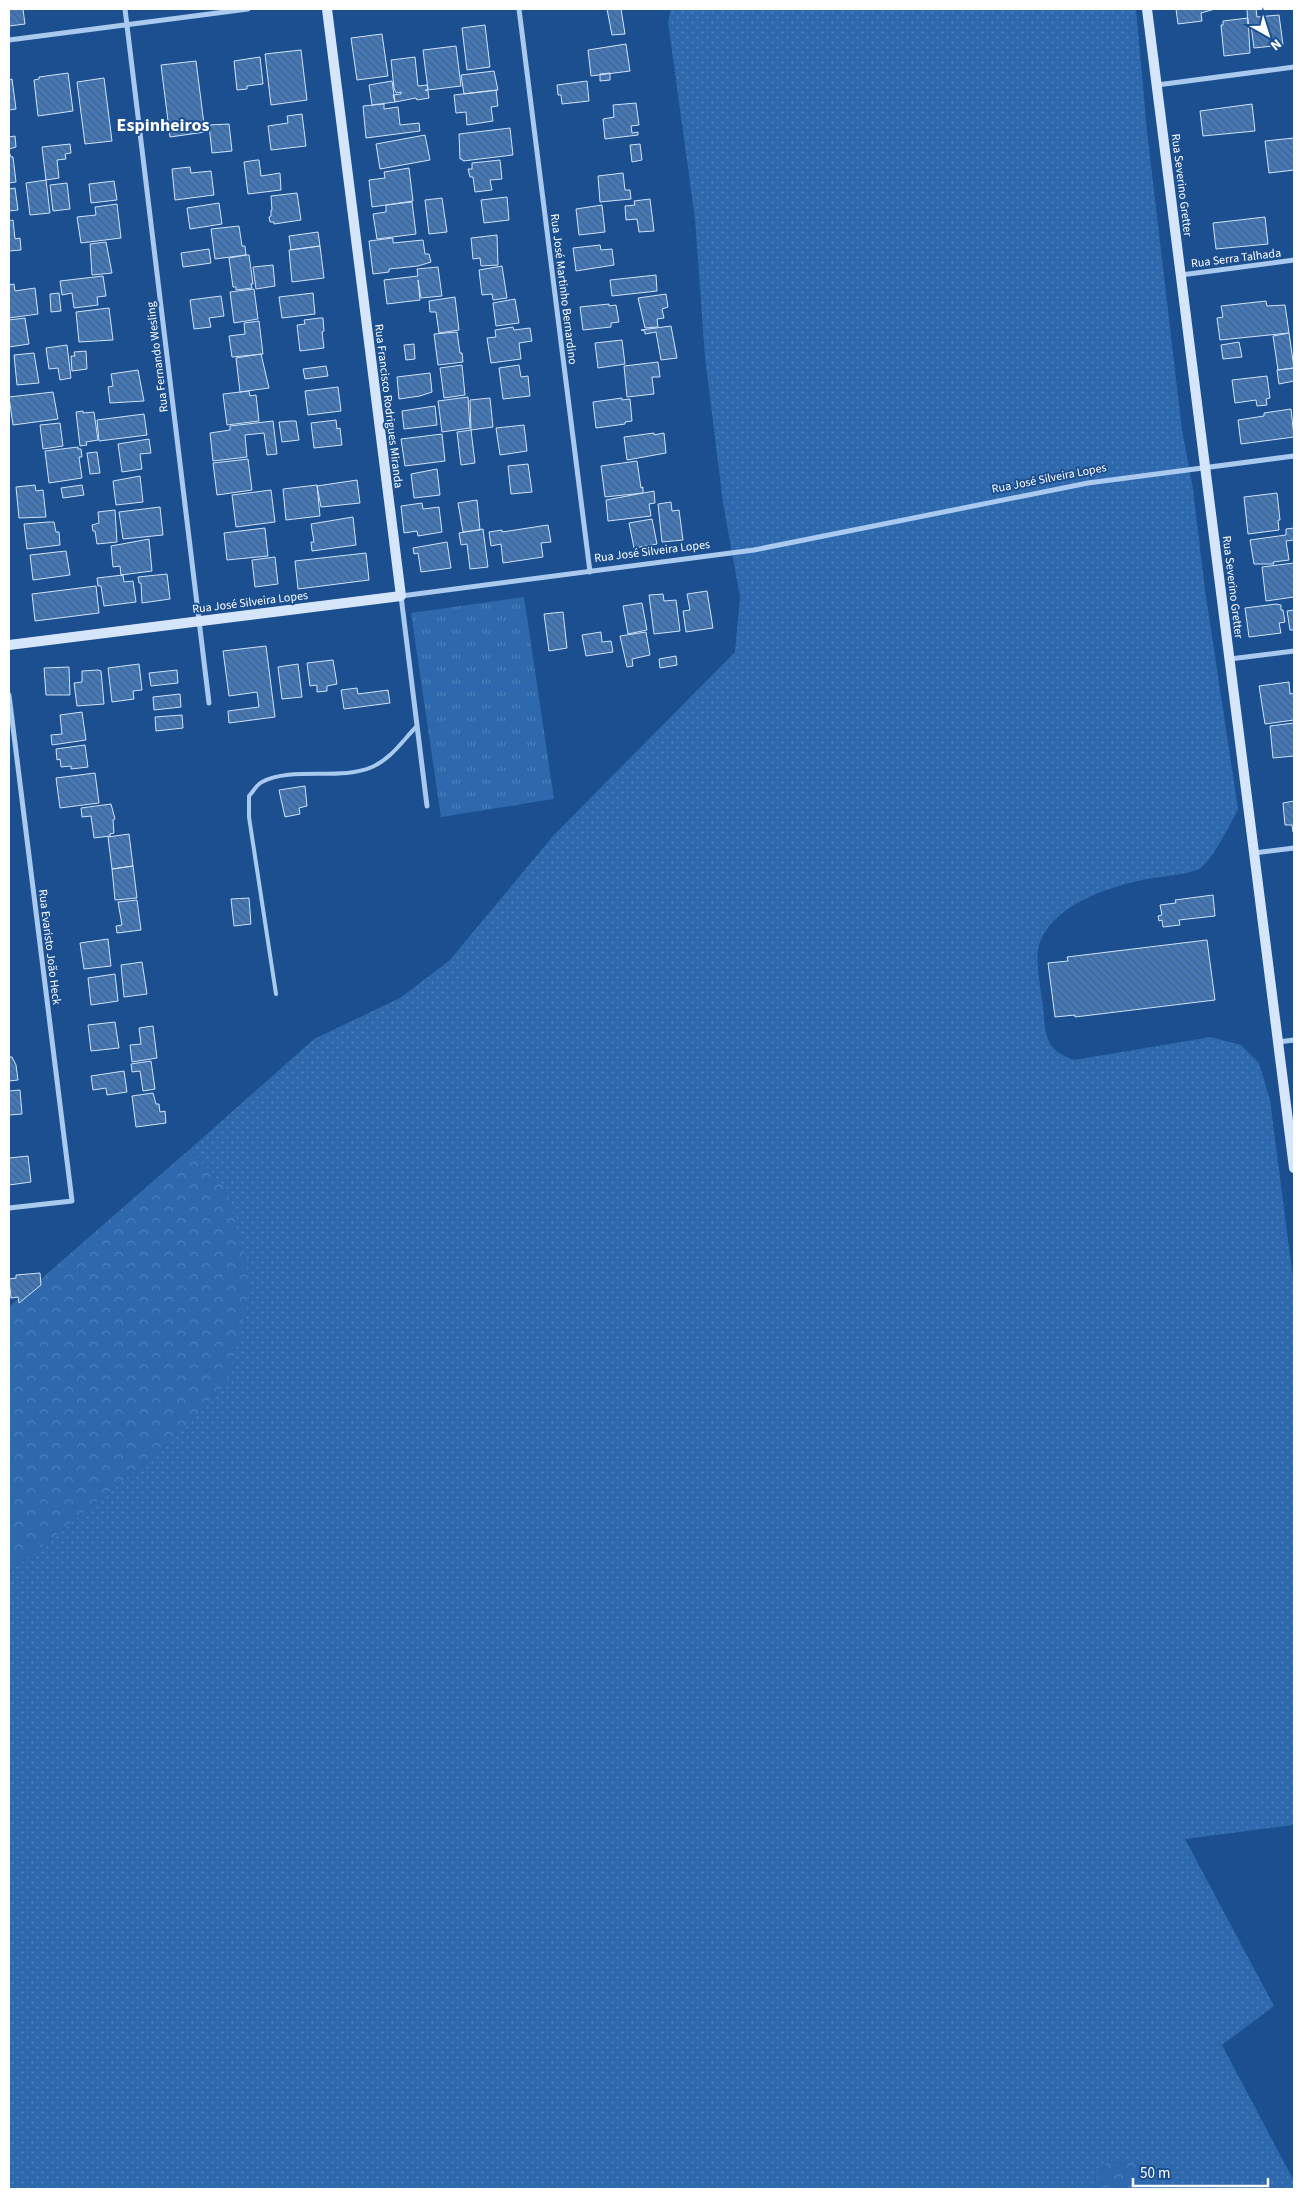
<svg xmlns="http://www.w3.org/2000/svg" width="1303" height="2198" font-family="'Source Sans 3',sans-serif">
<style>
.grass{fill:url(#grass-dots)}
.forest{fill:url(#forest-crowns)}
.park{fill:url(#park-tufts)}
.building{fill:url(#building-back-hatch);stroke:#cfe3fa}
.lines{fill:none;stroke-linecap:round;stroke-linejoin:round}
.lane{stroke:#a9c9ee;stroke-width:4}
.street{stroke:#a9c9ee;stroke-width:5}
.secondary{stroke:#d6e6fa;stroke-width:10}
.labels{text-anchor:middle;stroke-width:4;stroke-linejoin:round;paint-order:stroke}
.street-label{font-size:12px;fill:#fff;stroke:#1b4f8f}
.district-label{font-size:18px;font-weight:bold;fill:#fff;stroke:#1b4f8f}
</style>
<defs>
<pattern id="grass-dots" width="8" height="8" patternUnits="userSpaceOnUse" patternTransform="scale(1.25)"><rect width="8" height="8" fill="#2e69ad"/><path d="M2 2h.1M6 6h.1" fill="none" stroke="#4d80b9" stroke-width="1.8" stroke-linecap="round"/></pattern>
<pattern id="forest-crowns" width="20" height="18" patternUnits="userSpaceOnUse" patternTransform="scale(1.25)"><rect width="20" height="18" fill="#2e69ad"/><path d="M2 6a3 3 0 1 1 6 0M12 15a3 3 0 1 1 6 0" fill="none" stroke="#4d80b9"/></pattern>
<pattern id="park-tufts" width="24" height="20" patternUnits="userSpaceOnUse" patternTransform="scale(1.25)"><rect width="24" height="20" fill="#2e69ad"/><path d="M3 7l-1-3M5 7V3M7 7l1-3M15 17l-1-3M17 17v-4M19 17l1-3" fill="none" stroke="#4d80b9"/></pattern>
<pattern id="building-back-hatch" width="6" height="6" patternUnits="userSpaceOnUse" patternTransform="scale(1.25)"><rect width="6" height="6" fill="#4478b7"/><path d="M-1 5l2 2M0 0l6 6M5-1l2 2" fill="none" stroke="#486282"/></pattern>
</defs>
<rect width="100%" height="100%" fill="#1b4f8f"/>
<path class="grass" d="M671,9H1136L1147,131L1182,430L1193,489L1205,590L1238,809C1231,823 1212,861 1199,869C1190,874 1159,877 1147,879C1108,887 1047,906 1038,950C1036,965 1041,991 1043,1007C1046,1036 1044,1049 1074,1060L1211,1037L1241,1045L1259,1063L1270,1100L1294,1286V1825L1185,1839L1274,2006L1222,2045L1294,2181V2189H1159L1157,2176L1134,2163L1107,2162L1096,2179L1094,2189H9V1573L168,1444L227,1190L190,1149L314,1039L400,998L449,961L553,836L735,652L740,597L723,503L705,357L695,219L668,22Z"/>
<path class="forest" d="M190,1149L227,1190L251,1284L228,1382L168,1444L9,1573V1307Z
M1107,2162L1134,2163L1157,2176L1159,2189H1094L1096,2179Z"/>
<path class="park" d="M524,597L554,799L441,817L411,613Z"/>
<path class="building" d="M9,9H23L25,24L9,26Z
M607,9H621L625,34L612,35Z
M1176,9H1215L1201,13L1202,21L1178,24Z
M1247,9H1256L1257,17L1279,15L1283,45L1254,48L1251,25H1248Z
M1248,18L1250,53L1224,56L1221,25H1223V21Z
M485,25L490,67L467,70L462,28Z
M382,34L388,76L357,80L351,38Z
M626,44L630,71L591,76L588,50Z
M456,46L461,86L428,90L423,50Z
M301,50L307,100L271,105L265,54Z
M260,57L263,84L247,86V89L237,90L234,61Z
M415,57L418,86L427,85L428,90H425L428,91L429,98L417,100L416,98L395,102L393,95L401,94V92L396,93L394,88L391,60Z
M196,61L205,132L170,137L161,65Z
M494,71L498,90L464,94L461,75Z
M68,73L73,111L38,116L34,80L39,79V77Z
M610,73V80L600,81V74Z
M104,78L112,141L85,144L77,82Z
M12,79L16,109L9,110V80Z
M392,81L395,102L372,105L369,85Z
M587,81L589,101L562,104L561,95H558L557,85Z
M496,90L498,106L491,107L493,121L467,125L466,112L456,113L454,95Z
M636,103L639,125L631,126L632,133L638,132V135L605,139L603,119L614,117L613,105Z
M384,104V109L398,107L400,125L419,123L420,131L366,138L363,106Z
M1252,104L1255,131L1203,136L1200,111Z
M302,114L306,146L271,150L268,126L288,123L287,116Z
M229,124L232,151L212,153L209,125Z
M510,128L513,155L463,161L462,159H460L459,134Z
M425,135L430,160L380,169L376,144Z
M15,136L16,147L9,149V137Z
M1294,138V170L1269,173L1265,141Z
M70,144L71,153L65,154L66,159L57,160L59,178L46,180L42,147Z
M640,144L642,160L632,162L630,145Z
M9,152L11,157H13L16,182L9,183Z
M257,160H259L261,176L280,173L281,190L248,194L244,162Z
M500,160L502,179L490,180L492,190L475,192L473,177H470L468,169H472V163Z
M190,167L191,173L211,171L214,195L175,200L172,169Z
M409,168L413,201L372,207L369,180L385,178L384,172Z
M623,173L625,190H630L631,199L600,202L598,176Z
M46,180L50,213L30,215L26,183Z
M114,181L117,200L91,203L89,184Z
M67,183L70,209L53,211L50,185Z
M15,188L18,210L9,211V189Z
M297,193L301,220L274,224V222H270L269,217L271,216V210H272L271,196Z
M507,197L509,220L484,223L481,200Z
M442,198L447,232L429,234L425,200Z
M650,199L654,231L639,232L637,219L626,220L625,206L635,205L634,201Z
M412,202L416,234L377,239L373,214L386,212V205Z
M219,203L222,224L190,229L187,208Z
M117,204L121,238L81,243L77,217L96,215L95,207Z
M602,205L605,232L579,235L576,209Z
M1265,217L1268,244L1216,249L1213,223Z
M13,220L15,239L20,238L21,250L9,251V221Z
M239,226L242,246H245L246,255L215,259L211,229Z
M318,232L320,246L291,250L289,236Z
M497,235L498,265L481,266L480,258L473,259L471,238Z
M393,238V243L423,240L425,254H429L431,262L418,266L389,269V272L373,274L369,241Z
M106,242L112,273L92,275L90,244Z
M600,245L601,250L612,249L614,265L576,271L573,248Z
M320,246L324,278L292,282L289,250Z
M209,249L211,263L183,267L181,253Z
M246,255H249L253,284H251L252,288L236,290V287H233L229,258Z
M273,265L275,286L256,289L253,267Z
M502,266L507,298L493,300L492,294L482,295L479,270Z
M438,267L442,296L421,298L418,280L420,300L387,304L384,280L418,276L417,269Z
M656,275L657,291L612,296L610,280Z
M103,276L106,296L97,297L98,305L74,308L72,293L62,295L60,281Z
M14,284L15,291L35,288L38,314L9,318V285Z
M254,289L258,319L234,323L230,292Z
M59,293L61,311L51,312L50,294Z
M313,293L315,314L282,318L279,297Z
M666,294L668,307L662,309L664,318L657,319L658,327L645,328L638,298Z
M221,296L224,316L209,318L211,327L194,329L190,300Z
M455,297L459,330L439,333L436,312H430L429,301Z
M515,299L519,323L496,326L493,303Z
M1266,301L1267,306L1285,305L1289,333L1220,340L1217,318L1223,317L1221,306Z
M609,304V306L616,305L619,322L611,323V327L583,330L580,307Z
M109,308L113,340L79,342L76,312Z
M25,318L29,344L9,347V320Z
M320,318H323L324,331L322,332L324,348L300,351L297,325L305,324L304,320Z
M259,321L263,354L232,357L229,336L245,334L244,323Z
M671,326L677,358L661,360L656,332L645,334V331L641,330Z
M513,327L514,330L530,328L532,341L519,343L521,359L491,363L487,338L496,337L495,330Z
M457,332L460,353H462L463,362L438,365L434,334Z
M1289,333L1294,368L1278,370L1273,336Z
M622,340L625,364L598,368L595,343Z
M1239,342L1242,357L1223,359L1221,345Z
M414,344L415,359L406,360L404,345Z
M67,345L71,378L60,380L58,368L49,369L46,348Z
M86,351L87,369L72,371L71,356H75L74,352Z
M34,353L39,383L17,385L14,355Z
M261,354L269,388L240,392L236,358Z
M658,362L660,377H652L654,394L627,397L624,366Z
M462,365L465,395L444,398L440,368Z
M519,365L521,377L528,376L530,396L503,399L499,368Z
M326,366L328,376L305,379L303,369Z
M1294,368V381L1279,384L1277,370Z
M138,370L144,401L110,403L108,387L113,386L111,374Z
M430,373L432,392L420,396L399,399L397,377Z
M1267,376L1270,398L1266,399L1267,405L1257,406L1256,400L1235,403L1232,380Z
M338,387L341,411L308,415L305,391Z
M249,391L250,396L256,395L259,421L227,425L223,394Z
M53,392L58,419L13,425L9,397Z
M468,397L470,428L442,432L438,401Z
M490,398L493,427L471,430L470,400Z
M622,398V400L630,399L632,421L625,422V424L596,428L593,402Z
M435,406L437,425L404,429L402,411Z
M1291,409L1294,437L1241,444L1238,420L1264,416V413Z
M83,411V413L94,412L98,440L86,442L87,445L80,446L76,412Z
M144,414L147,435L99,441L97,420Z
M336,420L337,429L340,428L342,445L314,448L311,423Z
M273,421L277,454L267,455L264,433L245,435L247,457L213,461L210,433L230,430V426Z
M291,421H296L299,440L282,442L279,422Z
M60,423L63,446L43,449L40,425Z
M524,425L527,451L500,455L496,428Z
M471,430L475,463L461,465L457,432Z
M654,433V435L664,433L666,453L627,460L624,437Z
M442,434L445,461L405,466L401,439Z
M149,439L151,453L140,454L142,469L122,472L118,444Z
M78,447V449H81L82,457H79L82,478L49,483L45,451Z
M97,452L100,473L90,474L87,453Z
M248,459L252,490L217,495L213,463Z
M637,461L641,488L643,487V493L605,497L601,466Z
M528,464L532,492L511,494L508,466Z
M437,469L440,495L414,498L411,474Z
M140,476L143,502L116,505L113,481Z
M357,480L360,503L321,507L317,486Z
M35,485L36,491L43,490L46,517L19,518L16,487Z
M82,485L84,495L63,498L61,488Z
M317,485L320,516L286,520L283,489Z
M271,490L275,522L236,527L232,495Z
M654,491L655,503L649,504L651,516L608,521L606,500Z
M1277,493L1280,520H1278L1279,530L1248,534L1244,497Z
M477,500L480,530L463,532L458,503Z
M671,502L672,511L679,510L683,540L662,542L658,504Z
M422,503L423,509L439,507L442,532L418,536L417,531L404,533L401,506Z
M160,507L163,535L123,539L119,512Z
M115,510L117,542L97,544L95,531H93L92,525L99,523L98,512Z
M353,517L356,545L312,551L311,542H314L311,524Z
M652,519L657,544L634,548L629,523Z
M48,522H54L56,532H59L60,545L27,549L24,524Z
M548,525L551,542L541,543L543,557L503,563L501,544L491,546L489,532L502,530V532Z
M265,528L268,556L227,560L224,533Z
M1294,528V540L1286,541L1289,560L1273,562L1274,564H1254L1250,540L1286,535V529Z
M483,529L488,567L470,569L467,544L461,545L459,533Z
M149,539L152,571L121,575L120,566L113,567L111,546Z
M447,542L451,568L421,572L418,553L414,554L413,548Z
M66,551L70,575L33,580L30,555Z
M366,553L369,580L298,589L295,561Z
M275,557L278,584L255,587L252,560Z
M1294,563V597L1266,601L1262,567Z
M167,574L170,599L142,603L141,583H139L138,577Z
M123,575L124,582L133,581L136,602L104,606L101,586H98L97,578Z
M96,586L99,613L35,621L32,594Z
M707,591L713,628L686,632L683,611L690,610L687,594Z
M663,594L664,601L676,600L680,631L654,634L649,595Z
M642,603L647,630L628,634L623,606Z
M1276,604L1281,605V610H1283L1285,622L1279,623L1281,633L1249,637L1245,608Z
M1294,610V630H1290L1287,611Z
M563,612L567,648L549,651L544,614Z
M601,632L602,642L611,641L613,652L586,656L582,635Z
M646,632L650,655L632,659L633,666L627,667L620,636Z
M266,646L275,717L229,723L228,711L259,707L257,692L229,696L223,651Z
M676,656L677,665L660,668L659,659Z
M333,660L337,684L327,686V691L317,692V685L310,686L307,663Z
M139,664L142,690L133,691L134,699L112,702L108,668Z
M298,664L302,697L282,699L278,667Z
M69,667L70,695H46L44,668Z
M98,670L101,671L104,704L77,706L74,683L82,682V671Z
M177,670L178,683L151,686L149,673Z
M1289,682L1290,694L1294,693V720L1265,724L1259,686Z
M357,688L358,694L388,690L390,703L344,709L341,690Z
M180,694L181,707L154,710L153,697Z
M82,712L86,740L52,745L51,735L62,734L60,715Z
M182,715L183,728L156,731L155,717Z
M1294,723V756L1273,758L1270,726Z
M85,745L88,767L71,769V766L61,767L60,759L57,760L56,749Z
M95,773L99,803L60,808L56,778Z
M305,786L307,806L299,808L300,814L285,817L279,790Z
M1294,801V832H1293L1292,825H1285L1283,803Z
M111,804L115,819L113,820L114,833L110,834V836L94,838L91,816L82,817L81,808Z
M129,834L133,866L112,869L108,837Z
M133,866L137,898L115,900L112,869Z
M1213,895L1215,916L1179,920L1180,925L1163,927L1162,920L1159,921L1158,916L1162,915L1160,905L1176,903L1175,900Z
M249,898L251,924L234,926L231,899Z
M137,900L141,930L117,933L116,926L122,925L118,902Z
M108,939L111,966L84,969L80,943Z
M1207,940L1215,1000L1075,1017V1015L1055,1017L1048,963L1068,961L1067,957Z
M142,962L147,994L124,997L121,965Z
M115,974L118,1001L91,1005L88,978Z
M115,1022L119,1048L91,1051L88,1025Z
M153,1026L157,1058L132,1062L130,1045L141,1044L139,1028Z
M9,1057H12L16,1065L18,1080L9,1081Z
M151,1061L155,1089L143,1091L140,1071L132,1072L131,1064Z
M124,1071L127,1092L107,1095L106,1088L93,1090L91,1076Z
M20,1090L22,1114L9,1115V1091Z
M153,1093L156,1104H159L160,1112L165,1111L166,1123L136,1127L132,1096Z
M28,1156L31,1182L9,1185V1158Z
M40,1273L41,1285L19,1303L18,1297L11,1298L9,1279L16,1278V1275Z"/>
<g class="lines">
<path class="lane" d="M276,994L249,817V796C253,792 257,784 262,782C292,766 341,781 372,767C391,759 403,740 417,726"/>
<path class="street" d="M125,9L209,703
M519,9L590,572
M9,40L248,9
M1157,85L1294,67
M1181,275L1294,260
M1230,659L1294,651
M9,695L72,1201L9,1208
M427,806L401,596L754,550L1088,483L1294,456
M1254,853L1294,848
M1278,1042L1294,1040"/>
<path class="secondary" d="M1147,9L1294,1168
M9,645L401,596L327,9"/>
</g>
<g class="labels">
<g class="street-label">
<text transform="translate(1182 185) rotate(83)" y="4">Rua Severino Gretter</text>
<text transform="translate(1236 258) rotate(-7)" y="4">Rua Serra Talhada</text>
<text transform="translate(564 289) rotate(83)" y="4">Rua José Martinho Bernardino</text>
<text transform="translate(157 357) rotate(-97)" y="4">Rua Fernando Wesling</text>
<text transform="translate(389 406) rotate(83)" y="4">Rua Francisco Rodrigues Miranda</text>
<text transform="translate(1049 478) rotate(-11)" y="4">Rua José Silveira Lopes</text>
<text transform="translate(652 551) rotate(-7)" y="4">Rua José Silveira Lopes</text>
<text transform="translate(1233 587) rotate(83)" y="4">Rua Severino Gretter</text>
<text transform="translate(250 602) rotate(-7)" y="4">Rua José Silveira Lopes</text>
<text transform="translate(50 947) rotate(83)" y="4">Rua Evaristo João Heck</text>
</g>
<g class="district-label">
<text x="163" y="131">Espinheiros</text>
</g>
</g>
<rect width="1303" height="2198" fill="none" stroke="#ffffff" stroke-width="20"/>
<g transform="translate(1268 35) rotate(141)" stroke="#1b4f8f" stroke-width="4" paint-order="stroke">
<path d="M0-4L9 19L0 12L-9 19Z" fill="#ffffff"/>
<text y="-8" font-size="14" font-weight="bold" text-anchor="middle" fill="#ffffff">N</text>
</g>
<path d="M1133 2178v8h135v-8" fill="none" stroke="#ffffff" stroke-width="2.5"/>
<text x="1140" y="2178" font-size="15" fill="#ffffff" stroke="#1b4f8f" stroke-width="4" paint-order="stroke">50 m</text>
</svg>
